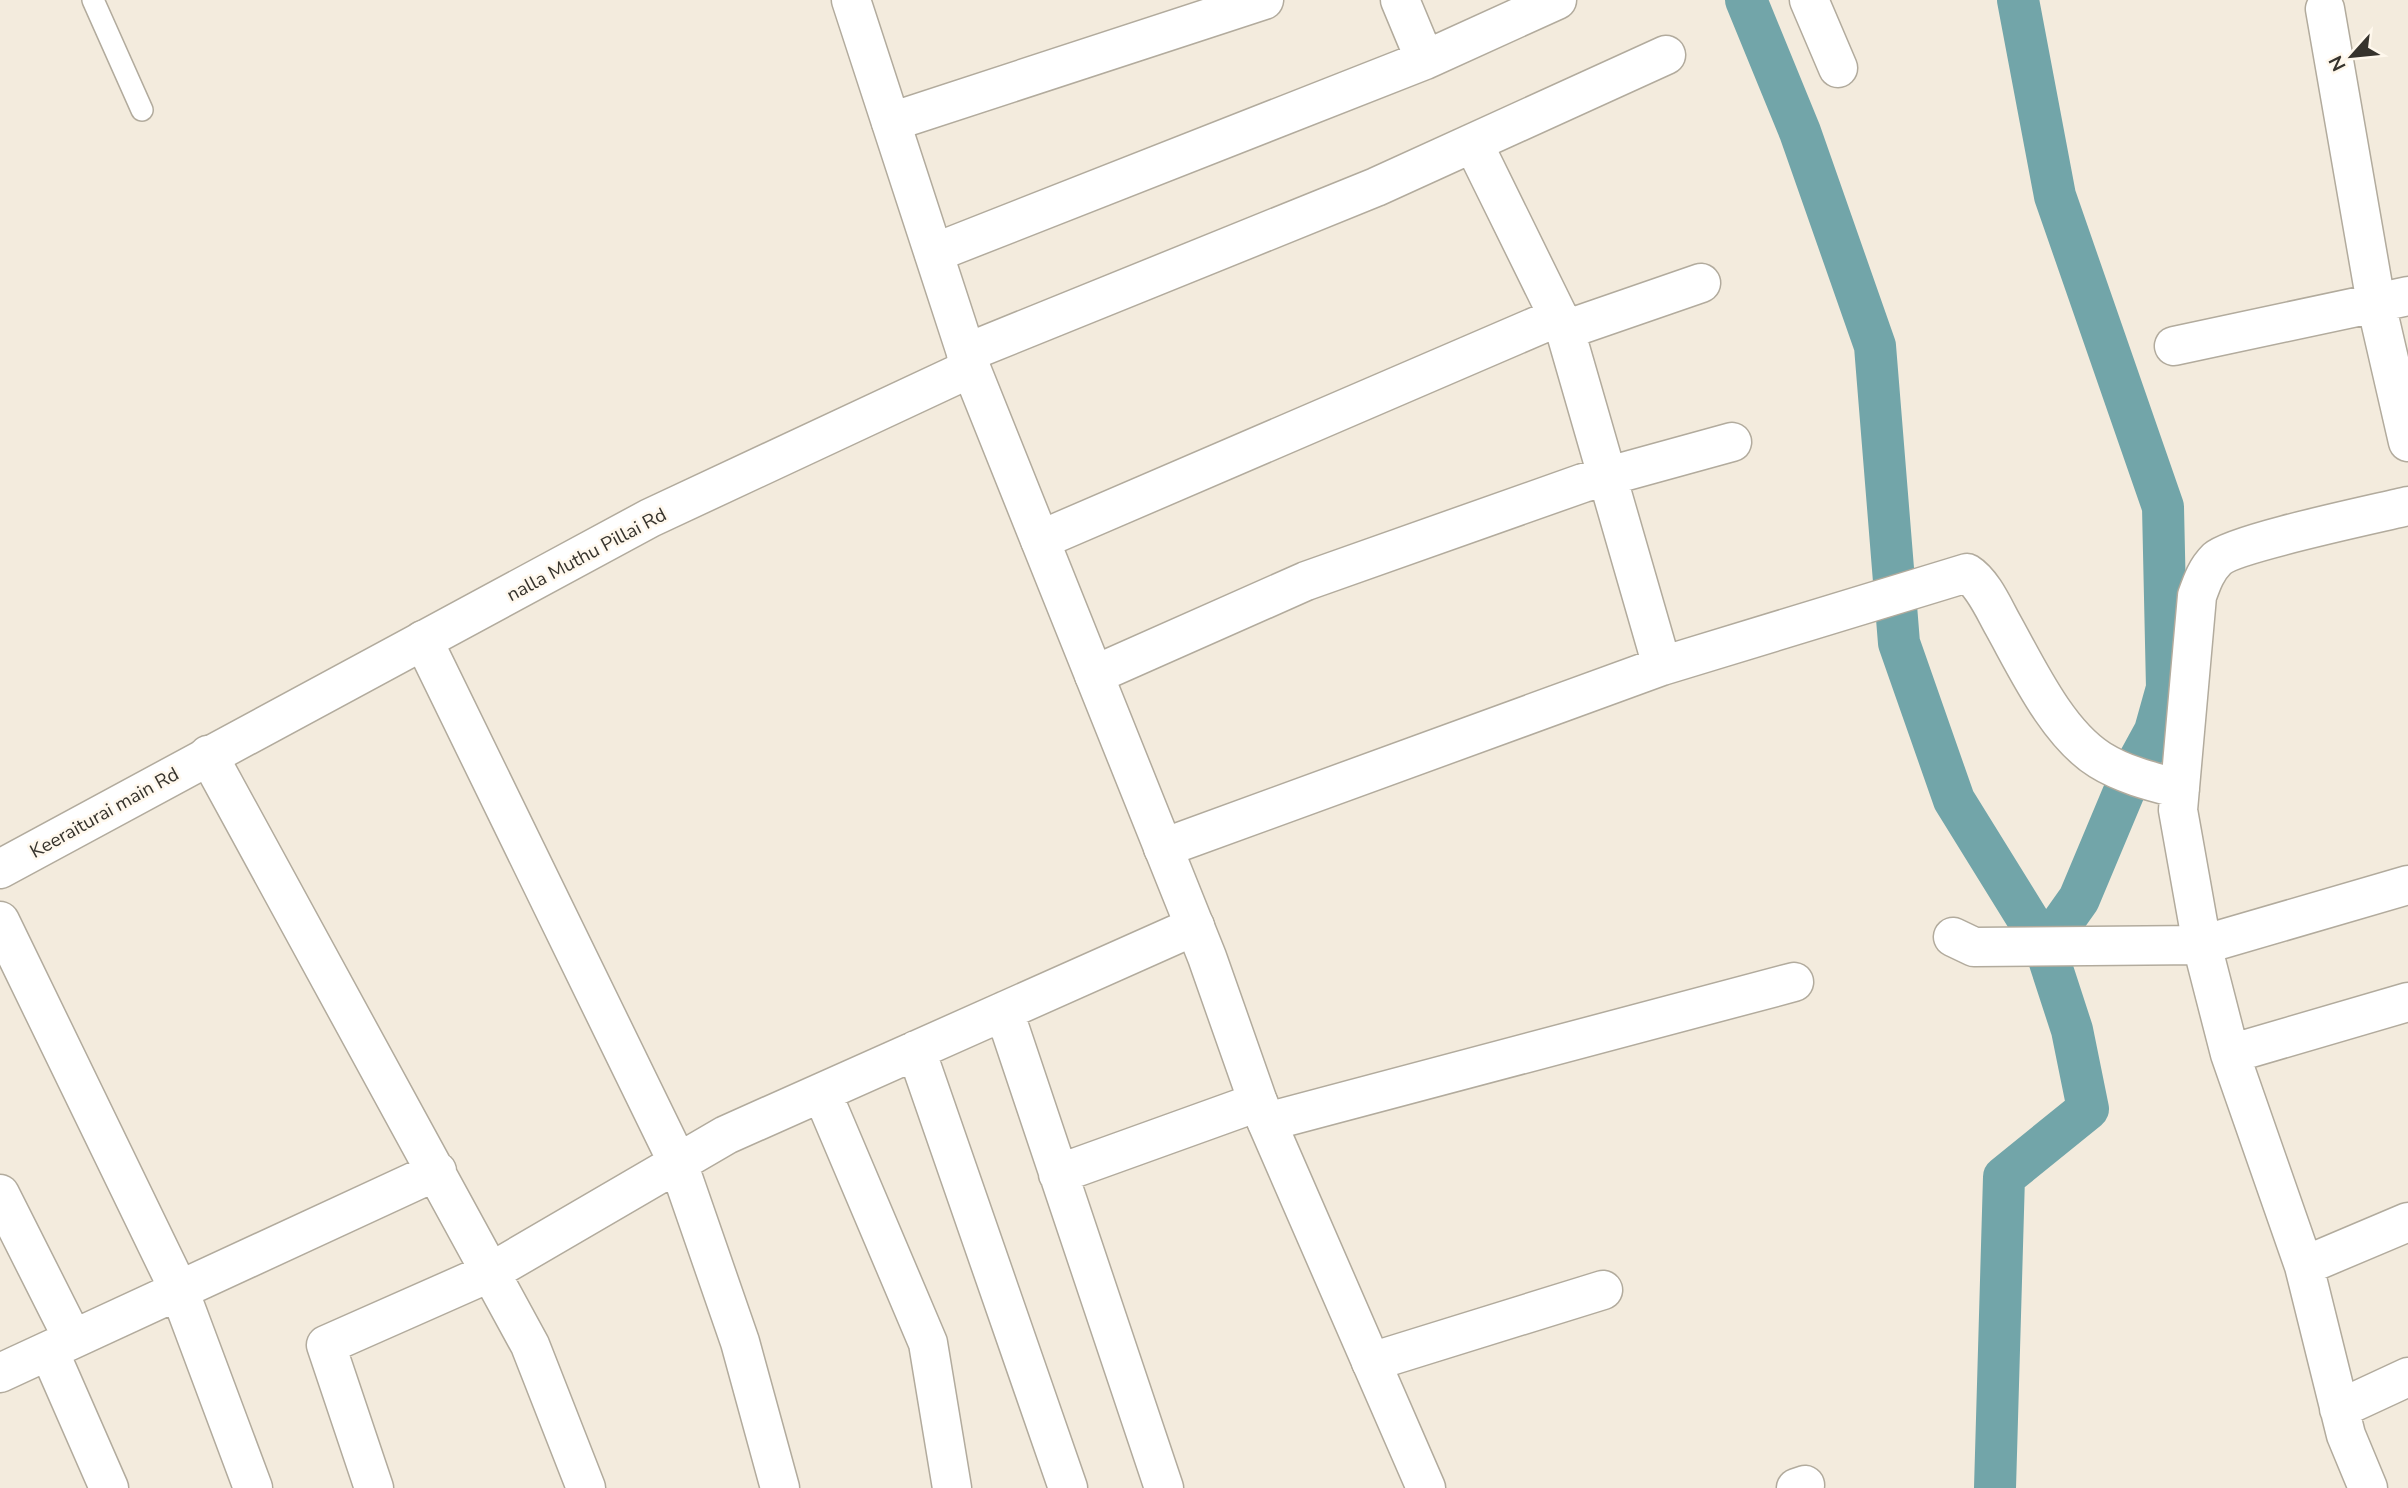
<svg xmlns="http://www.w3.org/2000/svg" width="2408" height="1488" font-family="'Nunito Sans',sans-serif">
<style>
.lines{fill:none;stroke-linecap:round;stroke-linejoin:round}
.canal{stroke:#72a5a9;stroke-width:42}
.lane-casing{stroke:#b2ab9d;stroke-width:24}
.street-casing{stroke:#b2ab9d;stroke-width:41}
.secondary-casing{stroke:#b2ab9d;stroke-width:41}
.lane{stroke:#fff;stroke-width:21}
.street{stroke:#fff;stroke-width:38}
.secondary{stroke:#fff;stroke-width:38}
.labels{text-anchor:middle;stroke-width:5;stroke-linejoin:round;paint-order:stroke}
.street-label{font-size:19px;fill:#36332d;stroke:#fff8ed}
</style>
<rect width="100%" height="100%" fill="#f3ebdd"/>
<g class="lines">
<path class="canal" d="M1746,0L1800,132L1875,346L1899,643L1954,800L2045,947
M1995,1488L2004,1177L2088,1109L2072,1030L2045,947L2079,899L2131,775L2155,731L2167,688L2163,507L2055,196L2018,0"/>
<defs>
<path id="lane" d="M93,0L142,110"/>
<path id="street" d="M1400,0L1425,60
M1809,0L1838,68
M2325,9L2376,303L2408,442
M891,122L1264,0
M934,253L1425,60L1557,0
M1565,330L1701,283
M2174,346L2408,296
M966,353L1376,187L1666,55
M1040,540L1558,317
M423,640L678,1163L740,1342L780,1488
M1662,666L1967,573C1983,583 1994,609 2003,625C2027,668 2057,733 2100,760C2124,775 2153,782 2180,789
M1094,675L1306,581L1583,483L1732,442
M208,755L530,1345L586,1488
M1163,848L1662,666L1565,330L1473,143
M0,921L179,1290L253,1488
M1953,937L1974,947L2202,945L2178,810L2197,596C2202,582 2206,570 2217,559C2235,543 2375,514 2408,506
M1004,1011L1164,1488
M916,1050L1068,1488
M2230,1054L2408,1002
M822,1093L928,1343L952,1488
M1267,1122L1794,982
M1058,1174L1258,1102
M0,1194L73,1339
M2304,1266L2408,1222
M49,1351L109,1488
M1371,1362L1603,1290
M0,1373L437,1171
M2339,1409L2408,1377
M374,1488L326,1345L491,1272L726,1135L1195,926
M1796,1488L1805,1485
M2368,1488L2346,1435L2304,1266L2230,1054L2202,945L2408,885"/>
<path id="secondary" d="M851,0L971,368L1207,957L1258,1102L1426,1488
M0,869L650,518L971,368"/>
</defs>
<use href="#lane" class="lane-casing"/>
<use href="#street" class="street-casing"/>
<use href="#secondary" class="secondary-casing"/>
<use href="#lane" class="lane"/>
<use href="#street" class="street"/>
<use href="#secondary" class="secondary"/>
</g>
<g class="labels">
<g class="street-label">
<text transform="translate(586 554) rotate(-28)" y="7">nalla Muthu Pillai Rd</text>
<text transform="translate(104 812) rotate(-29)" y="7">Keeraiturai main Rd</text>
</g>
</g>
<g transform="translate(2352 56) rotate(243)" stroke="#fff8ed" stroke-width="5" paint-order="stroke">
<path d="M0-5L12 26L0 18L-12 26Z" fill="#36332d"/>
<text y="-10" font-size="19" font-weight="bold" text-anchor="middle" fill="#36332d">N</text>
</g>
</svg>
